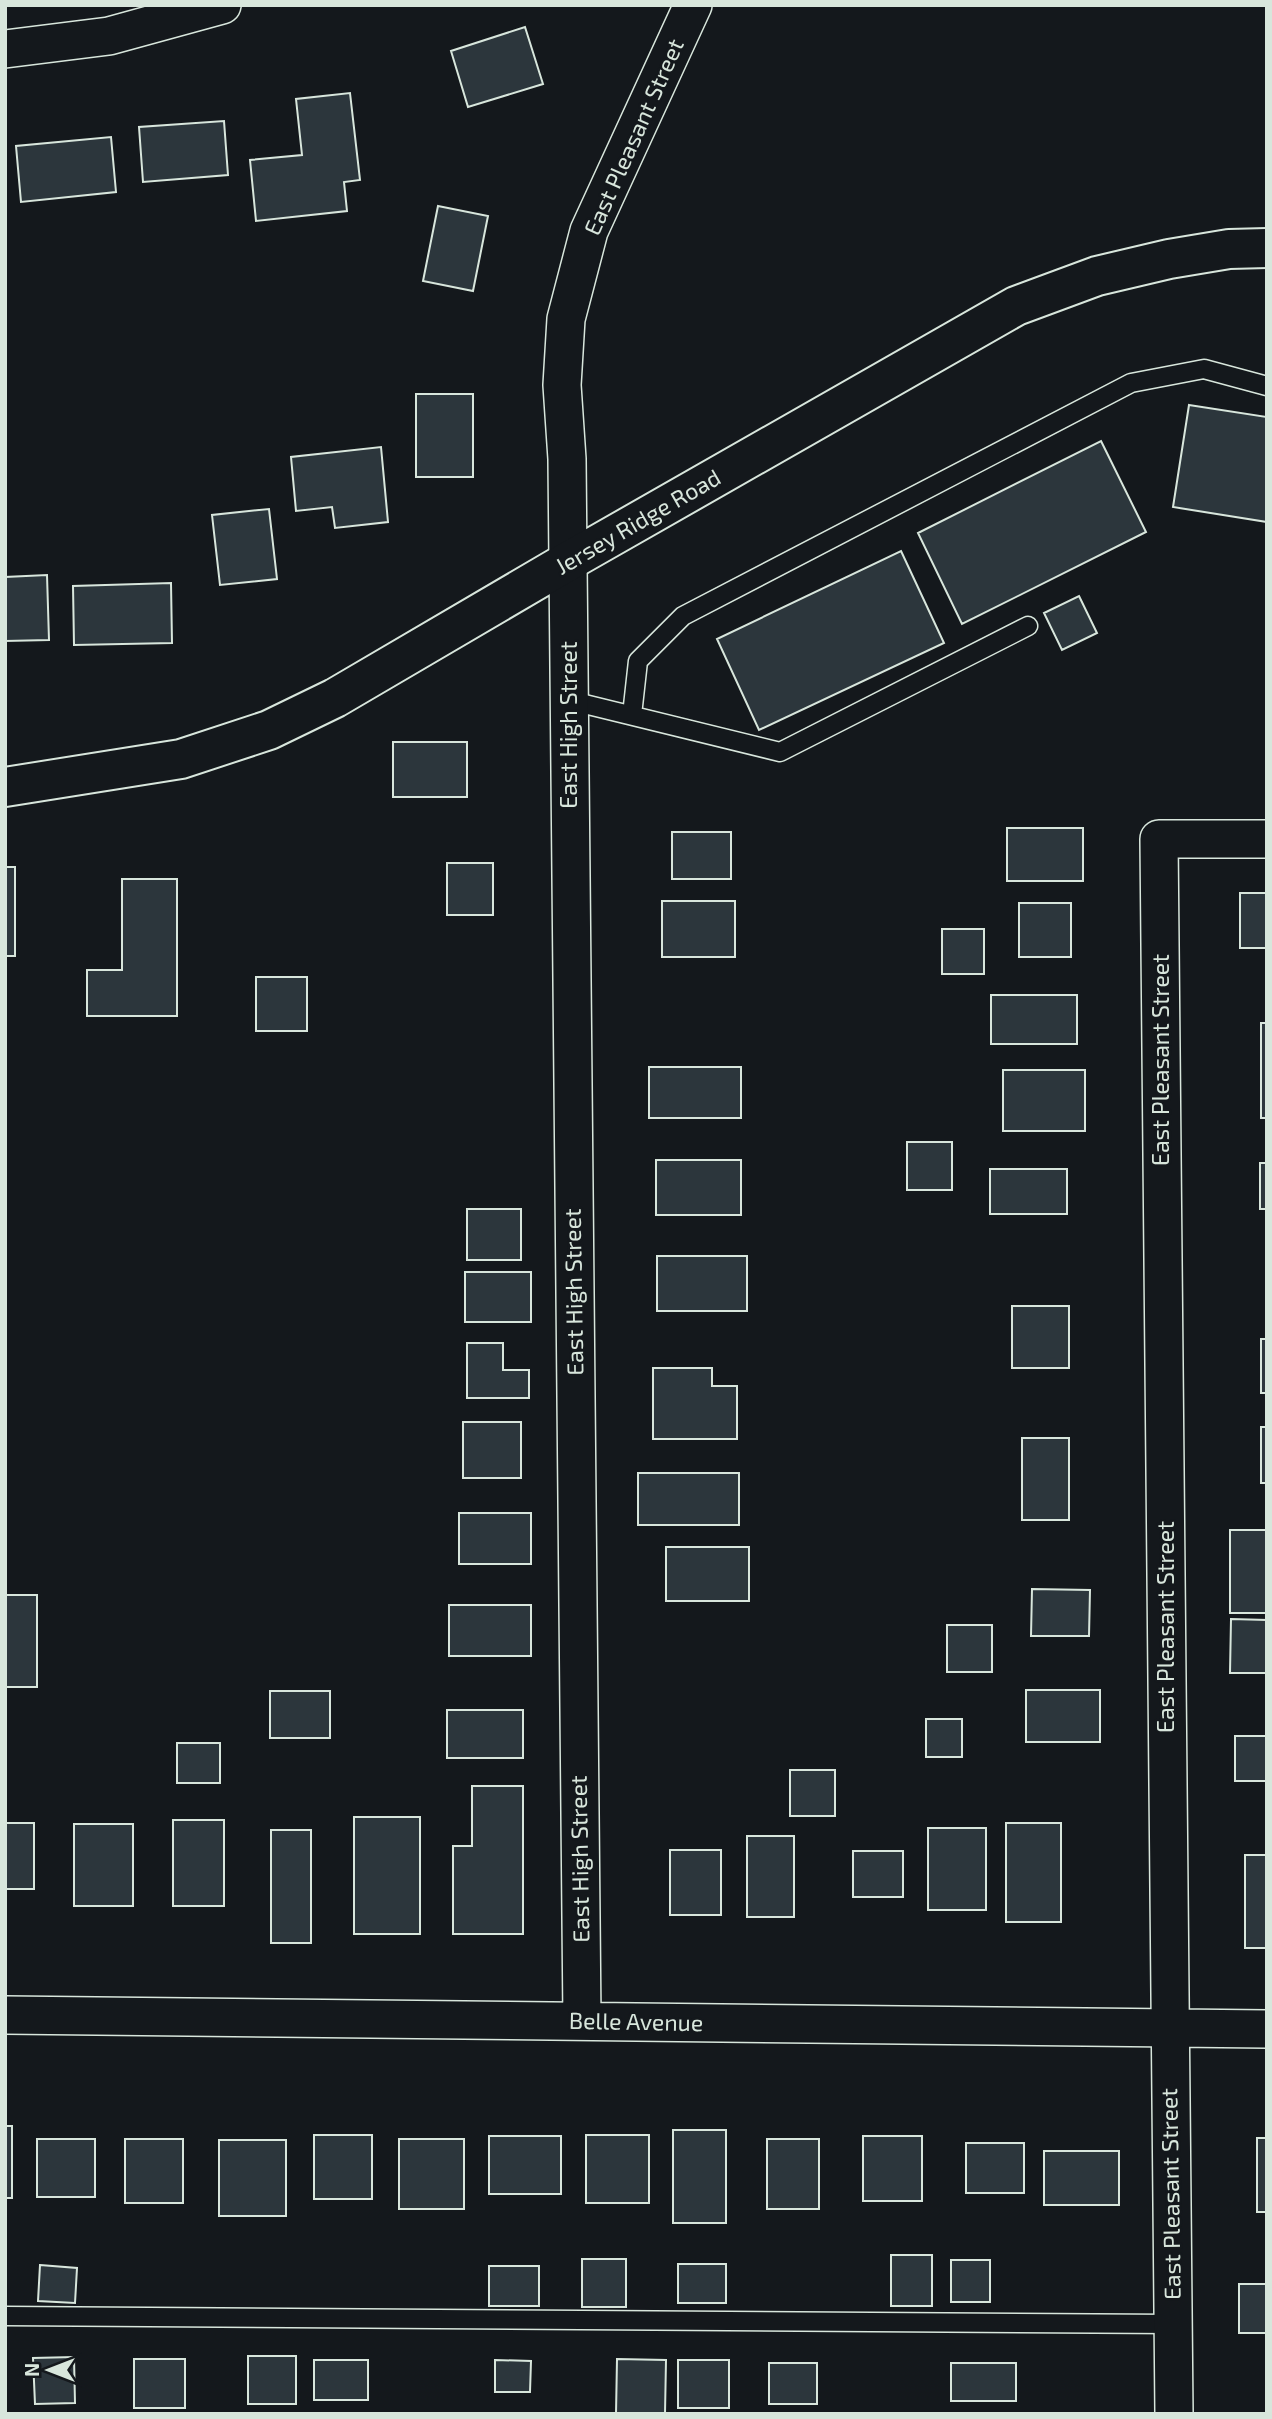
<svg xmlns="http://www.w3.org/2000/svg" width="1272" height="2419" font-family="'Exo 2',sans-serif">
<style>
.building{fill:#2c363c;stroke:#d8e6dc;stroke-width:2}
.lines{fill:none;stroke-linecap:round;stroke-linejoin:round}
.service-casing{stroke:#d8e6dc;stroke-width:21}
.minor-casing{stroke:#d8e6dc;stroke-width:40}
.tertiary-casing{stroke:#d8e6dc;stroke-width:42}
.service{stroke:#14181c;stroke-width:18}
.minor{stroke:#14181c;stroke-width:37}
.tertiary{stroke:#14181c;stroke-width:38}
.labels{text-anchor:middle;stroke-width:5;stroke-linejoin:round;paint-order:stroke}
.street-label{font-size:23px;fill:#d8e6dc;stroke:#14181c}
</style>
<rect width="100%" height="100%" fill="#14181c"/>
<path class="building" d="M525,27L543,84L468,107L451,51Z
M350,93L360,180L344,182L347,211L256,221L250,160L302,155L296,99Z
M224,121L228,175L143,182L139,127Z
M111,137L116,192L21,202L16,146Z
M438,206L488,216L473,291L423,281Z
M416,394H473V477H416Z
M1189,405L1267,417V522L1173,507Z
M1101,441L1146,532L962,624L918,533Z
M381,447L388,522L335,528L332,507L296,511L291,457Z
M269,509L277,579L220,585L212,515Z
M901,551L944,643L759,730L717,639Z
M47,575L49,640L5,641V577Z
M171,583L172,643L74,645L73,586Z
M1079,596L1097,633L1062,650L1044,613Z
M393,742H467V797H393Z
M1007,828H1083V881H1007Z
M672,832H731V879H672Z
M447,863H493V915H447Z
M5,867H15V956H5Z
M122,879H177V1016H87V970H122Z
M1240,893H1267V948H1240Z
M662,901H735V957H662Z
M1019,903H1071V957H1019Z
M942,929H984V974H942Z
M256,977H307V1031H256Z
M991,995H1077V1044H991Z
M1261,1023H1267V1118H1261Z
M649,1067H741V1118H649Z
M1003,1070H1085V1131H1003Z
M907,1142H952V1190H907Z
M656,1160H741V1215H656Z
M1260,1163H1267V1209H1260Z
M990,1169H1067V1214H990Z
M467,1209H521V1260H467Z
M657,1256H747V1311H657Z
M465,1272H531V1322H465Z
M1012,1306H1069V1368H1012Z
M1261,1339H1267V1393H1261Z
M467,1343H503V1370H529V1398H467Z
M653,1368H712V1386H737V1439H653Z
M463,1422H521V1478H463Z
M1261,1427H1267V1483H1261Z
M1022,1438H1069V1520H1022Z
M638,1473H739V1525H638Z
M459,1513H531V1564H459Z
M1230,1530H1267V1613H1230Z
M666,1547H749V1601H666Z
M1032,1589L1090,1590L1089,1636H1031Z
M5,1595H37V1687H5Z
M449,1605H531V1656H449Z
M1231,1619L1267,1620V1673H1230Z
M947,1625H992V1672H947Z
M1026,1690H1100V1742H1026Z
M270,1691H330V1738H270Z
M447,1710H523V1758H447Z
M926,1719H962V1757H926Z
M1235,1736H1267V1781H1235Z
M177,1743H220V1783H177Z
M790,1770H835V1816H790Z
M472,1786H523V1934H453V1846H472Z
M354,1817H420V1934H354Z
M173,1820H224V1906H173Z
M5,1823H34V1889H5Z
M1006,1823H1061V1922H1006Z
M74,1824H133V1906H74Z
M928,1828H986V1910H928Z
M271,1830H311V1943H271Z
M747,1836H794V1917H747Z
M670,1850H721V1915H670Z
M853,1851H903V1897H853Z
M1245,1855H1267V1948H1245Z
M5,2126H12V2198H5Z
M673,2130H726V2223H673Z
M314,2135H372V2199H314Z
M586,2135H649V2203H586Z
M489,2136H561V2194H489Z
M863,2136H922V2201H863Z
M1257,2138H1267V2212H1257Z
M37,2139H95V2197H37Z
M125,2139H183V2203H125Z
M399,2139H464V2209H399Z
M767,2139H819V2209H767Z
M219,2140H286V2216H219Z
M966,2143H1024V2193H966Z
M1044,2151H1119V2205H1044Z
M891,2255H932V2306H891Z
M582,2259H626V2307H582Z
M951,2260H990V2302H951Z
M678,2264H726V2303H678Z
M40,2265L77,2268L75,2303L38,2301Z
M489,2266H539V2306H489Z
M1239,2284H1267V2333H1239Z
M248,2356H296V2404H248Z
M74,2357L75,2403L35,2404L33,2358Z
M134,2359H185V2408H134Z
M617,2359L666,2360L665,2414H616Z
M314,2360H368V2400H314Z
M495,2360L531,2361L530,2392H495Z
M678,2360H729V2408H678Z
M769,2363H817V2404H769Z
M951,2363H1016V2401H951Z"/>
<g class="lines">
<defs>
<path id="service" d="M568,700L780,752L1028,626
M632,715L638,661L683,616L1131,383L1204,369L1267,386
M5,2316L1173,2324"/>
<path id="minor" d="M5,49L109,36L222,5
M5,2015L1267,2029
M582,2021L567,459L562,385L566,319L589,231L693,5
M1174,2414L1159,839H1267"/>
<path id="tertiary" d="M5,787L181,759L269,730L335,698L567,562L1016,306L1097,276L1169,259L1229,249L1267,248"/>
</defs>
<use href="#service" class="service-casing"/>
<use href="#minor" class="minor-casing"/>
<use href="#tertiary" class="tertiary-casing"/>
<use href="#service" class="service"/>
<use href="#minor" class="minor"/>
<use href="#tertiary" class="tertiary"/>
</g>
<g class="labels">
<g class="street-label">
<text transform="translate(634 137) rotate(-66)" y="8">East Pleasant Street</text>
<text transform="translate(638 522) rotate(-30)" y="8">Jersey Ridge Road</text>
<text transform="translate(569 725) rotate(-90)" y="8">East High Street</text>
<text transform="translate(1161 1060) rotate(-90)" y="8">East Pleasant Street</text>
<text transform="translate(574 1292) rotate(-91)" y="8">East High Street</text>
<text transform="translate(1166 1627) rotate(-90)" y="8">East Pleasant Street</text>
<text transform="translate(580 1859) rotate(-91)" y="8">East High Street</text>
<text transform="translate(636 2022) rotate(1)" y="8">Belle Avenue</text>
<text transform="translate(1171 2194) rotate(-91)" y="8">East Pleasant Street</text>
</g>
</g>
<rect width="1272" height="2419" fill="none" stroke="#d8e6dc" stroke-width="14"/>
<g transform="translate(49 2370) rotate(270)" stroke="#14181c" stroke-width="5" paint-order="stroke">
<path d="M0-5L12 26L0 18L-12 26Z" fill="#d8e6dc"/>
<text y="-10" font-size="19" font-weight="bold" text-anchor="middle" fill="#d8e6dc">N</text>
</g>
</svg>
